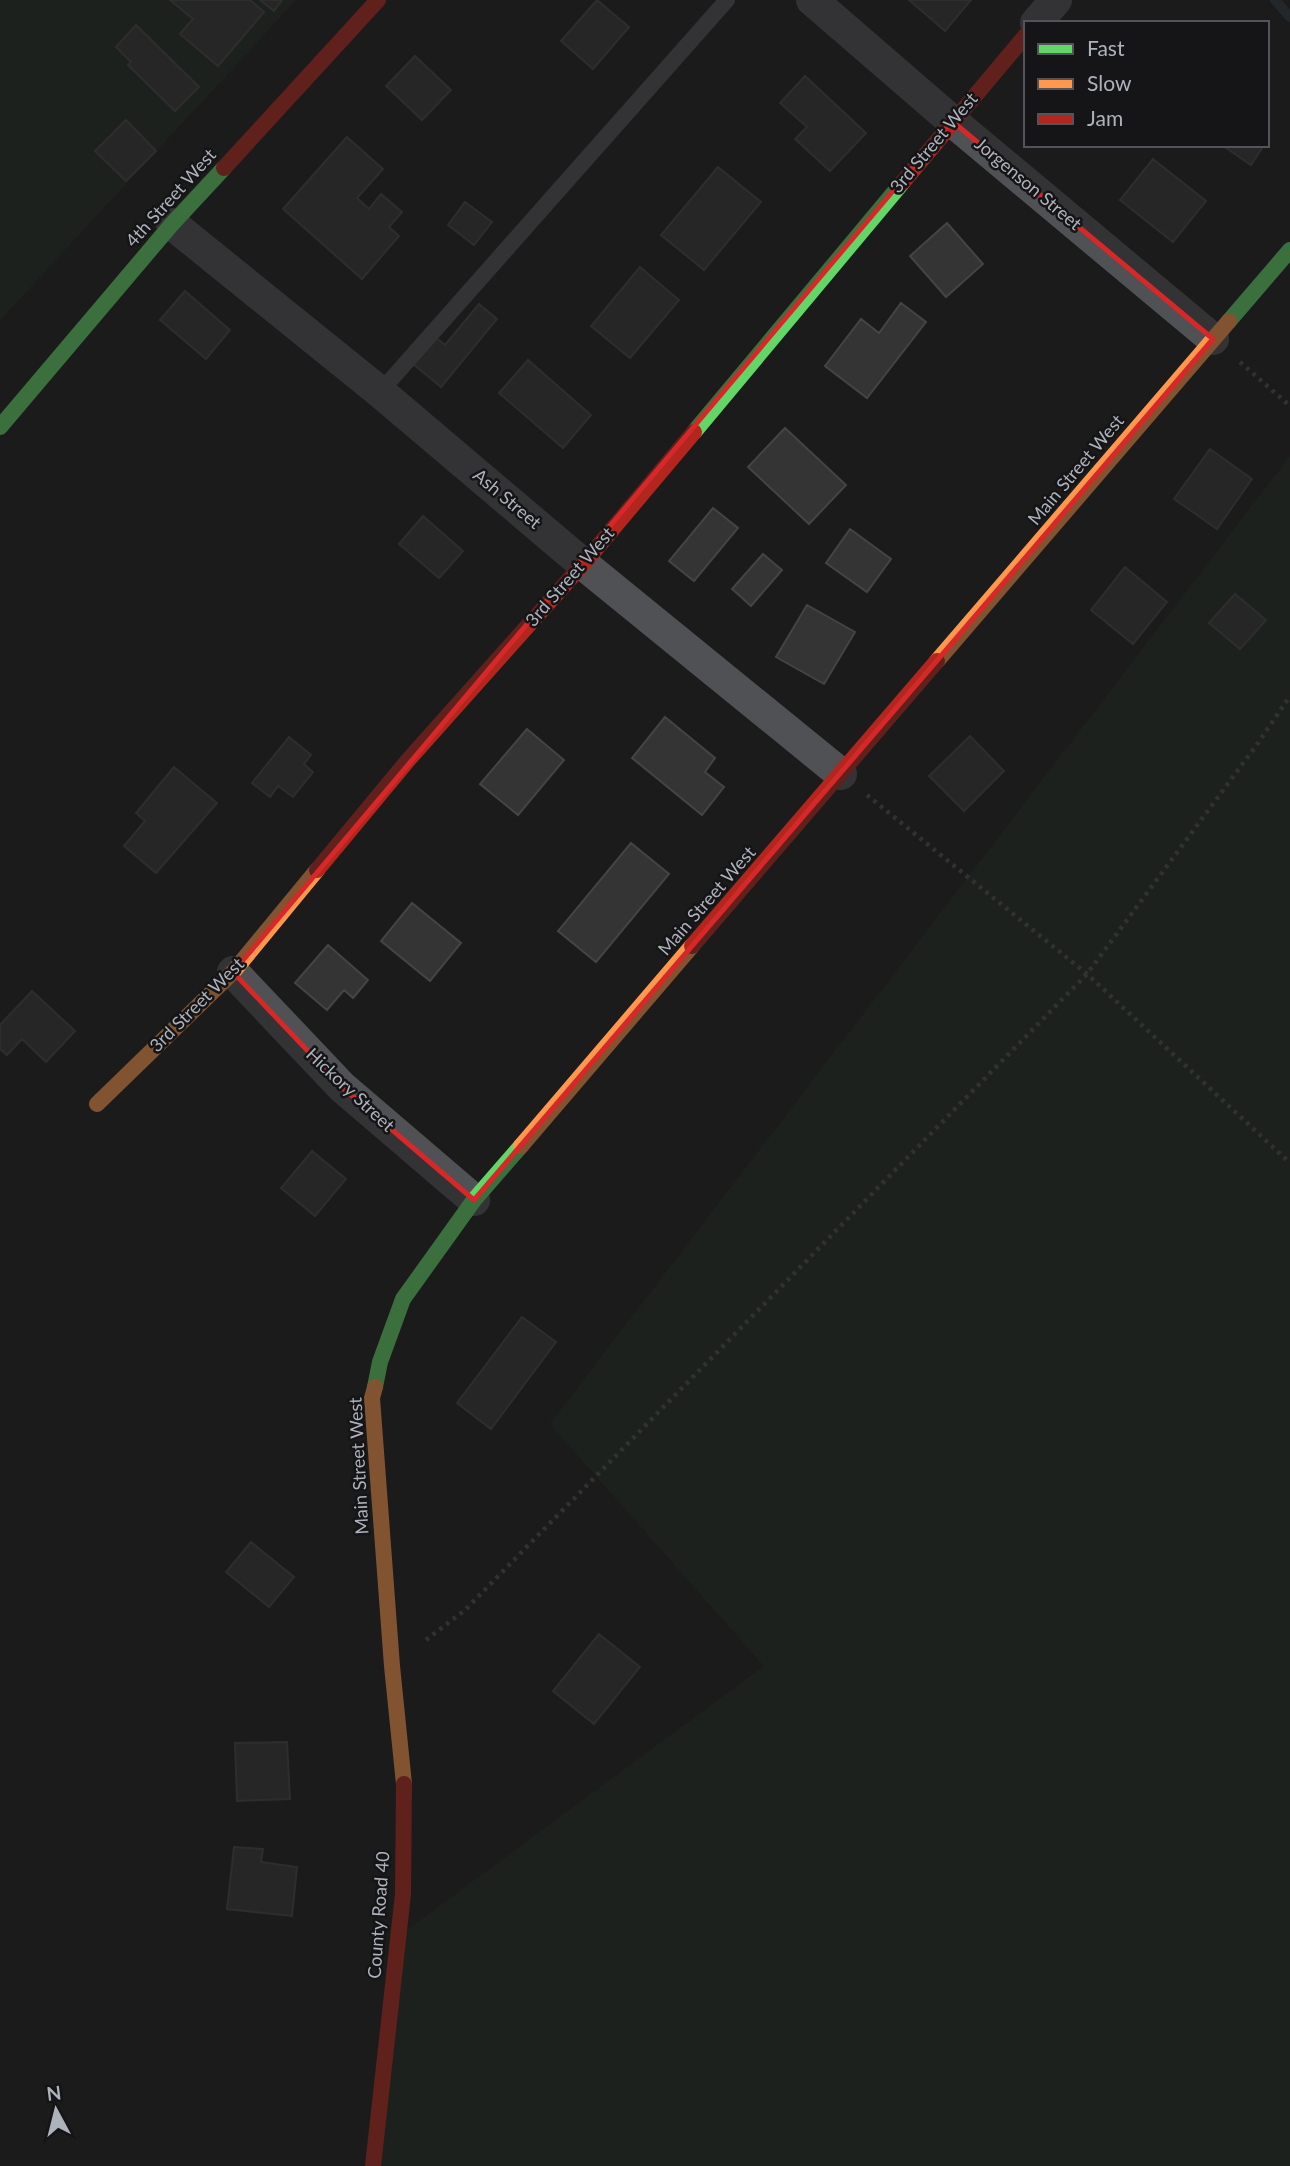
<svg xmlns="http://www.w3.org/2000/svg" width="1290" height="2166" font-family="Lato,sans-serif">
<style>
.green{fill:#212822}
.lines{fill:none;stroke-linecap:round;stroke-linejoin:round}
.stream{stroke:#2f373d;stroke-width:10}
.building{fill:#343435;stroke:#444447;stroke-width:2}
.path{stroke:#4b4d4f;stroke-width:4.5;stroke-dasharray:3.5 5;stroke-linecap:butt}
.lane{stroke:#505154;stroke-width:16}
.street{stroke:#505154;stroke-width:32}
.fast{stroke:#63d668;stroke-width:16}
.slow{stroke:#ff974d;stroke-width:16}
.jam{stroke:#b3261e;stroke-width:16}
.marked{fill:none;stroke:#d62828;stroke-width:5;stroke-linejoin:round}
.labels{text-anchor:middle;stroke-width:5;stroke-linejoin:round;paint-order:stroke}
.street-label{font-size:18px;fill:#aeb2bb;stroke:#151517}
</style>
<rect width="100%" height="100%" fill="#1b1b1b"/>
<path class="green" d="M0,0H296L0,320Z
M1290,456V2166H370L399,1936L764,1666L550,1424Z"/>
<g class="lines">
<path class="stream" d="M1275,0L1290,17"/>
</g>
<path class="building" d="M170,0H250L264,12L218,66L180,34L193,19Z
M260,0H282L274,11Z
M597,0L629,27L593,69L561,41Z
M909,0H971L945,31Z
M136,25L199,87L175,111L128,65L131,62L116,47Z
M415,56L451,90L422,120L386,86Z
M805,76L866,133L830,171L795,139L807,127L780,103Z
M126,120L156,151L126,181L95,151Z
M347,137L383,169L357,198L369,209L381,194L402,212L389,227L399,236L362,279L283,209Z
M1222,145H1264L1251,165Z
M1153,159L1206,201L1173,242L1120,200Z
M718,167L761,202L704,270L661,235Z
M465,202L492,222L474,245L448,225Z
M947,223L983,264L946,297L910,256Z
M640,267L679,300L630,358L591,326Z
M185,291L230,330L206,359L160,320Z
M901,303L926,322L867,398L825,366L861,319L879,333Z
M479,304L497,319L441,387L412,363L434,336L445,345Z
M528,360L591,415L563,448L499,393Z
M785,428L846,485L809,524L748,467Z
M1210,449L1252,479L1217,529L1174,499Z
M713,508L738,528L694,581L669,561Z
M423,516L463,551L439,578L399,544Z
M850,529L891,559L867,592L826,563Z
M763,554L782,570L751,606L732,589Z
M1125,567L1167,602L1133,644L1091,610Z
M1235,594L1266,620L1240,649L1209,623Z
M807,605L855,632L824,684L776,657Z
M665,717L715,758L705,772L724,787L702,815L632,758Z
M527,729L564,760L518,815L480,784Z
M970,736L1004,771L964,811L929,776Z
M289,737L311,755L304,764L313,772L293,797L278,786L270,797L252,783Z
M174,767L217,803L156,873L124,846L145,821L136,813Z
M631,843L669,874L596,962L558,931Z
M412,903L461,943L430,981L381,941Z
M328,945L368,980L353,998L344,990L327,1010L295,983Z
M32,991L75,1031L46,1062L22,1039L7,1055L0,1049V1025Z
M312,1151L346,1179L315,1216L281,1188Z
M522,1317L556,1342L491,1429L457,1403Z
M251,1542L294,1577L269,1607L226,1572Z
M599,1634L640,1667L594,1724L553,1691Z
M287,1742L290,1799L237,1801L235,1743Z
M234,1847L263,1849L261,1862L297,1867L292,1916L227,1909Z"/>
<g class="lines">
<path class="path" d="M1240,362L1290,406
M867,795L1087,974L1290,1163
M426,1640L465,1610L1087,974L1258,743L1290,696"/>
<path class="lane" d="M380,392L727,0"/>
<path class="street" d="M812,0L952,121L1213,339
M1036,23L1056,0
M172,224L380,392L583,564L841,774
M233,972L342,1087L474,1200"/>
<path class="fast" d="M1229,321L1290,250
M0,427L172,224L224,168
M694,432L902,183
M375,1387L380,1362L403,1299L474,1200L521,1146"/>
<path class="slow" d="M937,661L1229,321
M97,1104L233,972L317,870
M521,1146L692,946
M375,1387L372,1398L392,1666L404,1784"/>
<path class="jam" d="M224,168L378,0
M902,183L1026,35
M317,870L409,759L583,564L694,432
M692,946L937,661
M373,2166L403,1894L404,1784"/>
</g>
<path d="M0 0H1290V2166H0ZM952,121L1213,339L474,1200L342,1087L233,972Z" fill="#1b1b1b" fill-opacity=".55" fill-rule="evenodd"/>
<path class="marked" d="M952,121L1213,339L474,1200L342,1087L233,972Z"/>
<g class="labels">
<g class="street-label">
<text transform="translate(934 143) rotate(-50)" y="6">3rd Street West</text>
<text transform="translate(1028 184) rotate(40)" y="6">Jorgenson Street</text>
<text transform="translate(171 198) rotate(-48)" y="6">4th Street West</text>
<text transform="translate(1076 470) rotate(-50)" y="6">Main Street West</text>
<text transform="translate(507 499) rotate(40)" y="6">Ash Street</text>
<text transform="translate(570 577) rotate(-49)" y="6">3rd Street West</text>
<text transform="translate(707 901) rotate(-49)" y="6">Main Street West</text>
<text transform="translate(197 1005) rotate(-45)" y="6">3rd Street West</text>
<text transform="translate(350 1090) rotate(43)" y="6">Hickory Street</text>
<text transform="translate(359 1466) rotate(-93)" y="6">Main Street West</text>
<text transform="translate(379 1915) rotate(-86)" y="6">County Road 40</text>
</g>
</g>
<rect x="1024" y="21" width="245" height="126" fill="#151517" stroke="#525459" stroke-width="2"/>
<rect x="1038" y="44" width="35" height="10" fill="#63d668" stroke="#525459" stroke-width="2"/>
<text x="1087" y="56" font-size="21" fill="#aeb2bb">Fast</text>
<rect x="1038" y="79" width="35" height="10" fill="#ff974d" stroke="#525459" stroke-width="2"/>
<text x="1087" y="91" font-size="21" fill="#aeb2bb">Slow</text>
<rect x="1038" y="114" width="35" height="10" fill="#b3261e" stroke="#525459" stroke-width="2"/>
<text x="1087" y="126" font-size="21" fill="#aeb2bb">Jam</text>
<g transform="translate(56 2110) rotate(353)" stroke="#151517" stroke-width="5" paint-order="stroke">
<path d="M0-5L12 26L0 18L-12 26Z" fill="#aeb2bb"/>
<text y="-10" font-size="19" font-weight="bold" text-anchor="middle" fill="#aeb2bb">N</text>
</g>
</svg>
